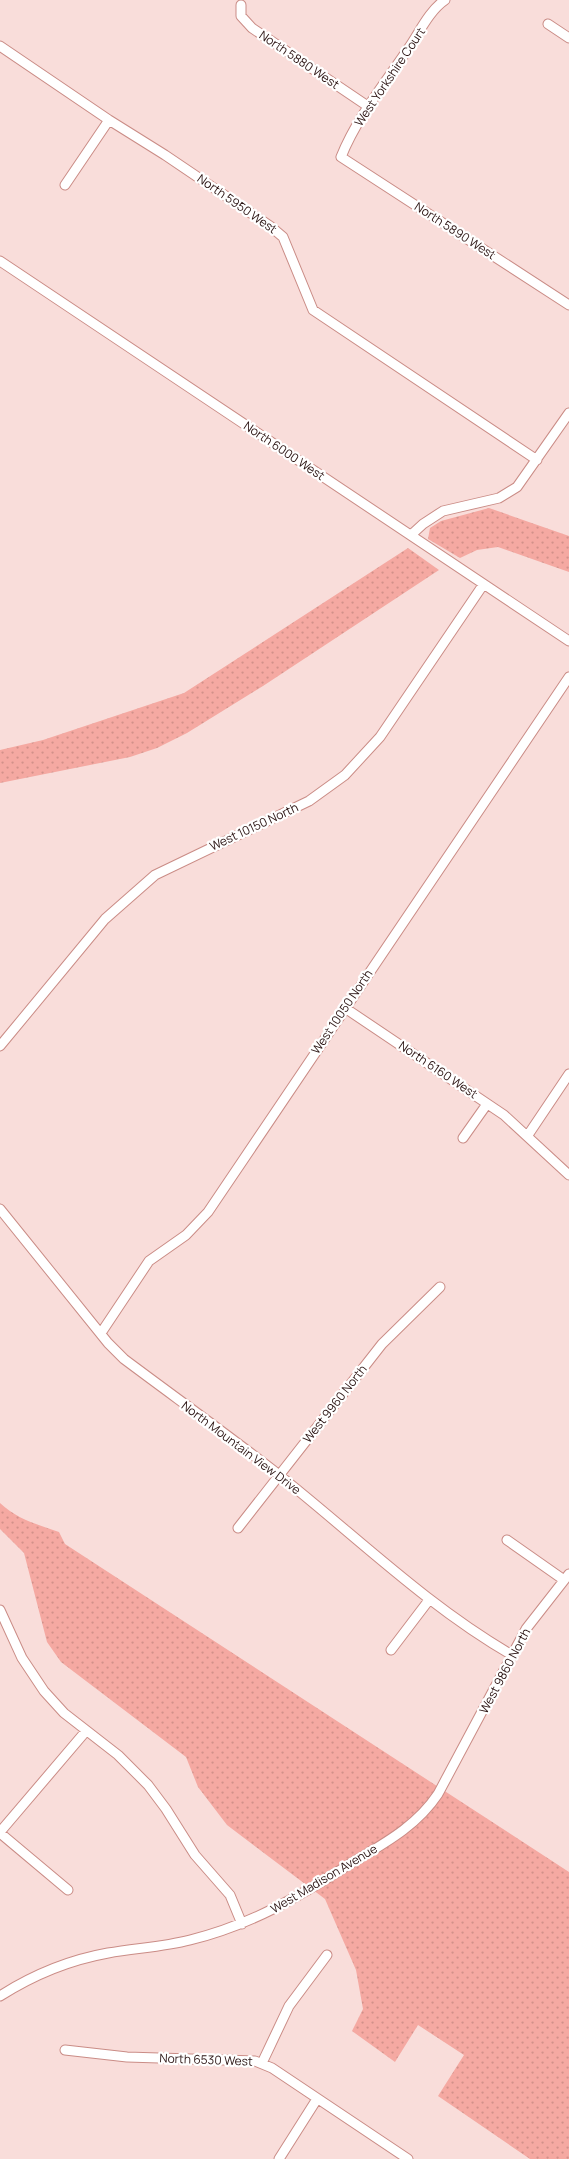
<svg xmlns="http://www.w3.org/2000/svg" width="569" height="2159" font-family="Manrope,sans-serif">
<style>
.grass{fill:url(#grass-dots)}
.lines{fill:none;stroke-linecap:round;stroke-linejoin:round}
.minor-casing{stroke:#ca8c86;stroke-width:11}
.minor{stroke:#fff;stroke-width:9}
.labels{text-anchor:middle;stroke-width:4.5;stroke-linejoin:round;paint-order:stroke}
.street-label{font-size:12px;fill:#2a1312;stroke:#fff}
</style>
<defs>
<pattern id="grass-dots" width="8" height="8" patternUnits="userSpaceOnUse" patternTransform="scale(1.25)"><rect width="8" height="8" fill="#f5a9a2"/><path d="M2 2h.1M6 6h.1" fill="none" stroke="#d2918a" stroke-width="1.8" stroke-linecap="round"/></pattern>
</defs>
<rect width="100%" height="100%" fill="#f9ddda"/>
<path class="grass" d="M489,508L569,536V572L498,547L477,550L460,558L428,539L430,528L441,521Z
M408,548L439,570L263,686L187,733L157,748L130,757L0,783V750L43,740L184,693Z
M0,1503C18,1520 37,1524 59,1532L65,1544L569,1872V2159H530L438,2096L464,2055L418,2025L395,2062L352,2031L363,2009L356,1970L325,1899L227,1825L198,1787L186,1757L61,1662L47,1642L24,1553L0,1529Z"/>
<g class="lines">
<defs>
<path id="minor" d="M445,0C430,10 420,31 410,46C386,82 357,117 341,157L569,305
M241,5V16L252,28L369,107
M548,24L569,38
M0,46L109,120L165,155L270,226L283,237L313,310L537,460
M65,185L109,120
M0,261L569,641
M411,535L423,524L443,511L499,498L517,487L569,413
M345,1008L504,1115L569,1175
M0,1046L105,919L155,875L309,801L345,775L380,737L483,585
M528,1135L569,1074
M463,1138L487,1104
M0,1209L108,1343L124,1359C176,1398 228,1435 279,1475C356,1536 427,1606 512,1655
M101,1333L149,1261L186,1235L208,1212L569,677
M238,1528L382,1344L440,1287
M507,1540L564,1580
M0,1610L22,1658L44,1691L64,1713L118,1755L148,1785L166,1809L195,1855L230,1895L242,1924
M391,1650L429,1600
M0,1832L86,1731
M0,1833L68,1890
M0,1996C33,1975 69,1960 108,1953C136,1948 163,1947 190,1940C251,1925 298,1897 350,1864C383,1844 416,1827 438,1794L526,1629L569,1574
M65,2050L127,2057L255,2061L272,2068L408,2159
M262,2063L289,2006L327,1955
M279,2159L317,2099"/>
</defs>
<use href="#minor" class="minor-casing"/>
<use href="#minor" class="minor"/>
</g>
<g class="labels">
<g class="street-label">
<text transform="translate(299 60) rotate(34)" y="4">North 5880 West</text>
<text transform="translate(390 77) rotate(-56)" y="4">West Yorkshire Court</text>
<text transform="translate(237 204) rotate(35)" y="4">North 5950 West</text>
<text transform="translate(455 231) rotate(33)" y="4">North 5890 West</text>
<text transform="translate(284 451) rotate(34)" y="4">North 6000 West</text>
<text transform="translate(254 827) rotate(-25)" y="4">West 10150 North</text>
<text transform="translate(342 1012) rotate(-56)" y="4">West 10050 North</text>
<text transform="translate(438 1070) rotate(34)" y="4">North 6160 West</text>
<text transform="translate(335 1404) rotate(-52)" y="4">West 9960 North</text>
<text transform="translate(241 1448) rotate(37)" y="4">North Mountain View Drive</text>
<text transform="translate(505 1671) rotate(-62)" y="4">West 9860 North</text>
<text transform="translate(324 1879) rotate(-31)" y="4">West Madison Avenue</text>
<text transform="translate(206 2060) rotate(2)" y="4">North 6530 West</text>
</g>
</g>
</svg>
